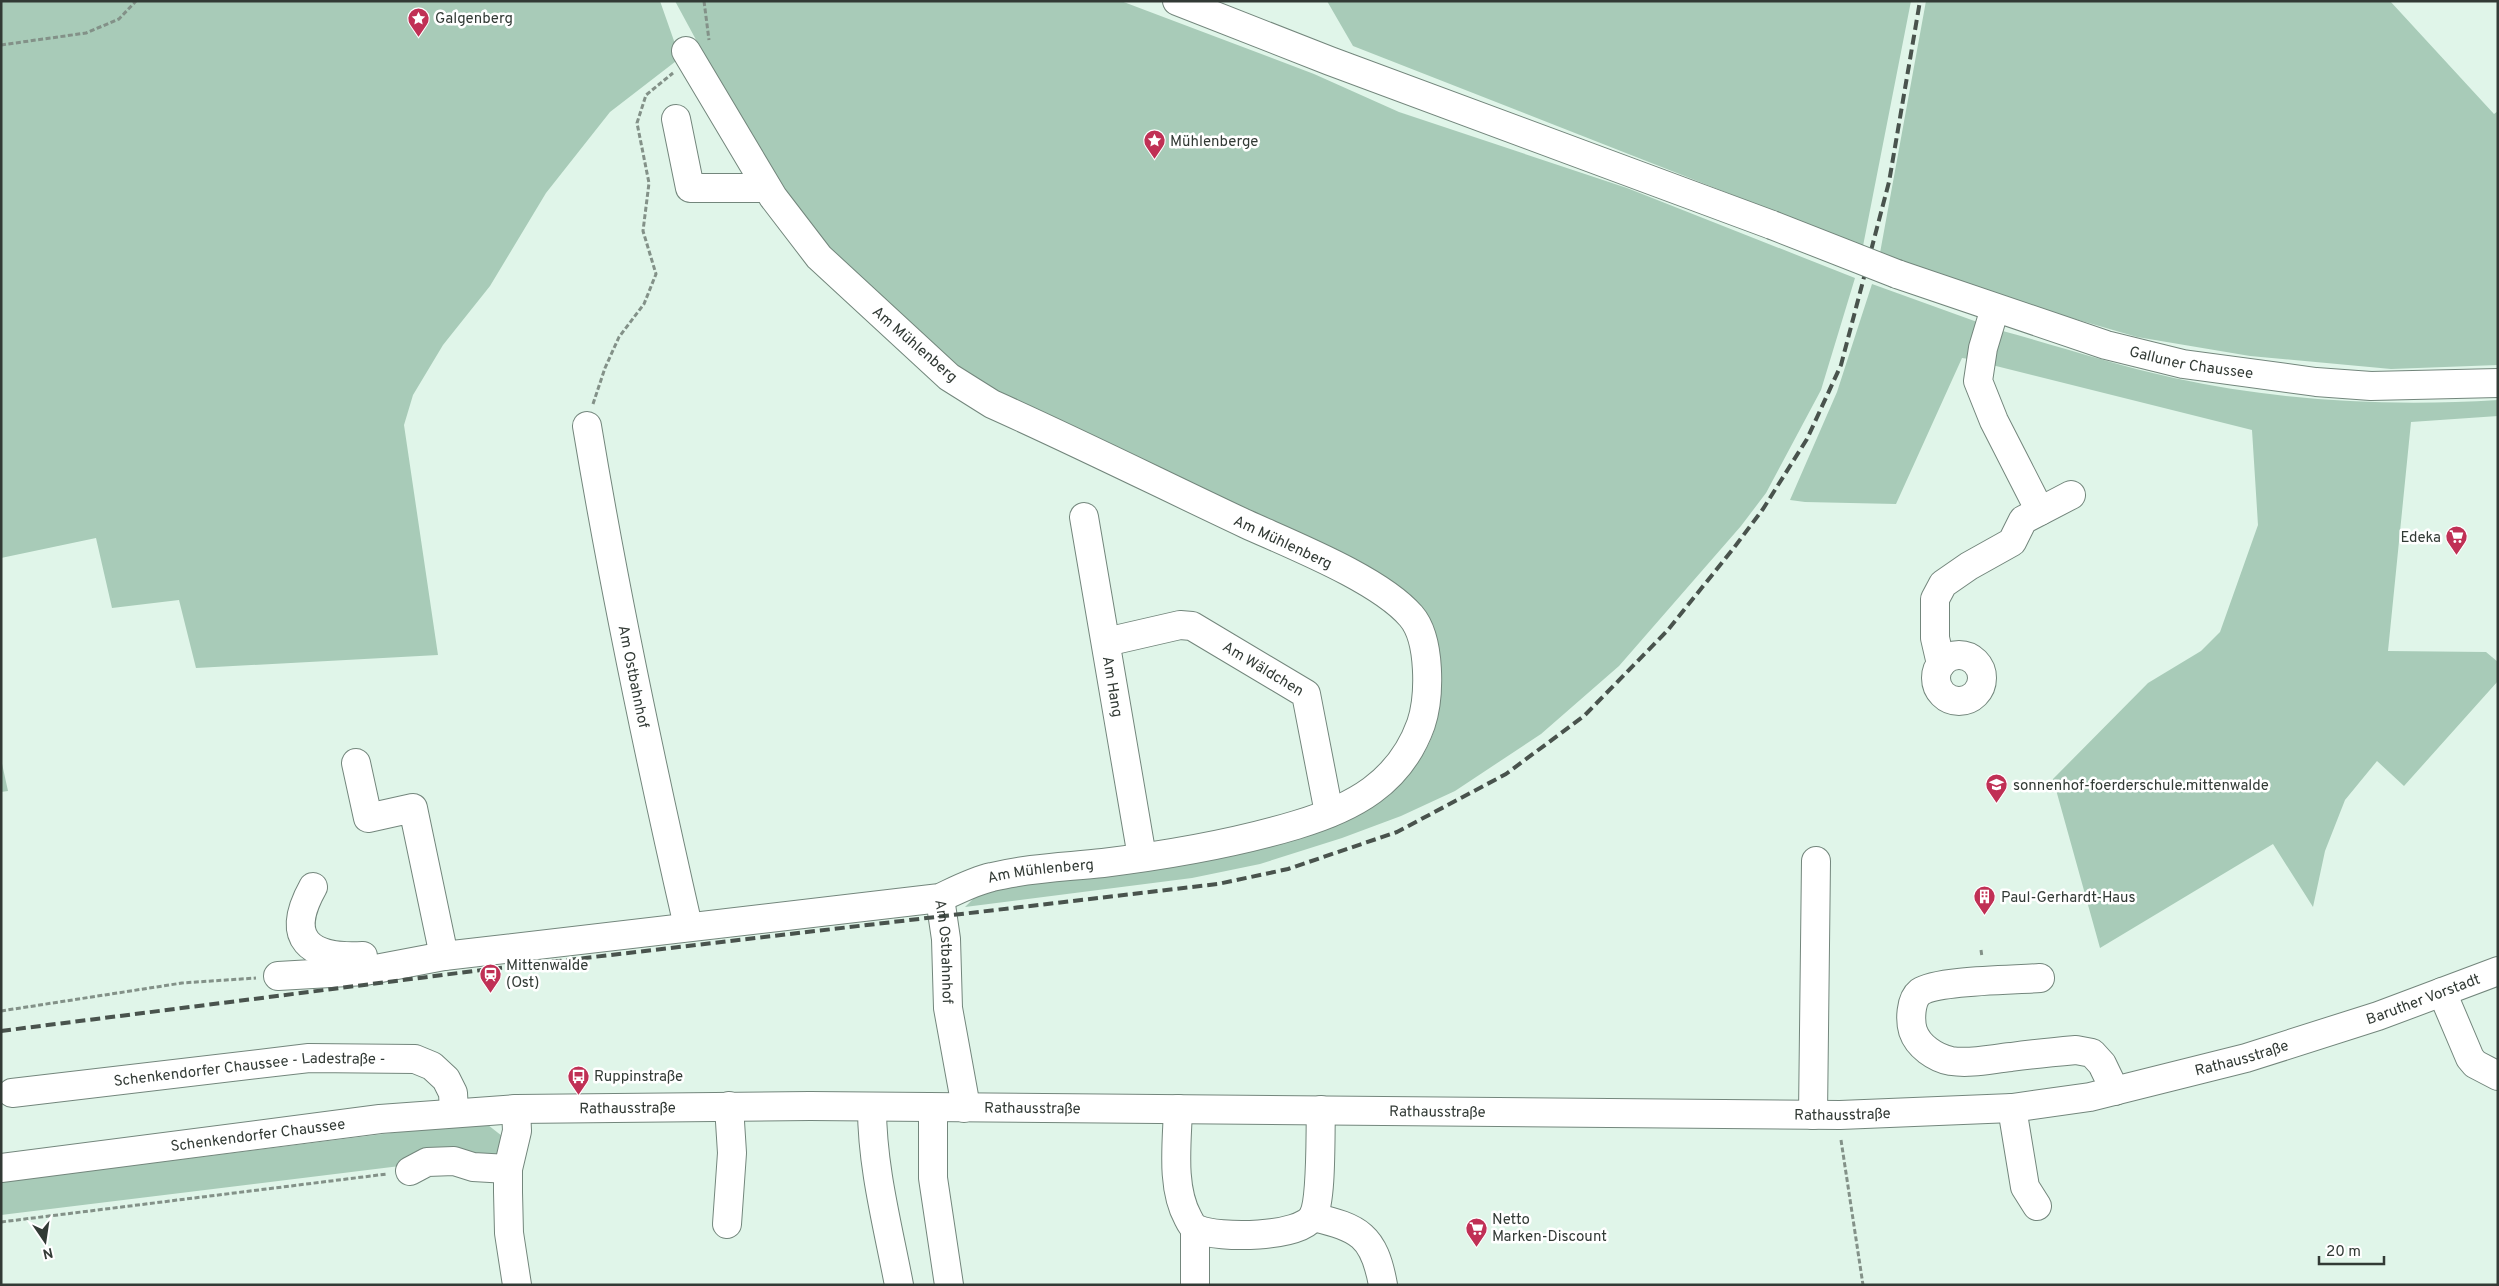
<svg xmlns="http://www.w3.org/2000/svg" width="2499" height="1286" font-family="Overpass,sans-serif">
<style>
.green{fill:#a8cbb8}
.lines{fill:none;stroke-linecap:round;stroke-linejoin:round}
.minor-casing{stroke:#73867c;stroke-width:30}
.major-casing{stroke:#73867c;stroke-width:30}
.path{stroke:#839188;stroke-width:3;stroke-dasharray:5 2.5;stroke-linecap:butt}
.minor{stroke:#fff;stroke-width:28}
.major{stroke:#fff;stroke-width:28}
.rail{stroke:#49534d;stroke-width:4;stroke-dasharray:10 5;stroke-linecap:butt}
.major-bridge-casing{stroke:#73867c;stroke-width:30;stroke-linecap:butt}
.major-bridge{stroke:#fff;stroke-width:28}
.labels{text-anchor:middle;stroke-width:5;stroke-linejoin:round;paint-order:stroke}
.poi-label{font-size:15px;fill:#323a35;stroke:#fff;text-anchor:start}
.street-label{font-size:15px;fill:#323a35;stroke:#fff}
</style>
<rect width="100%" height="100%" fill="#e0f5e9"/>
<path class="green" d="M1,1H660L680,58L610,112L546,193L490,286L443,345L413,395L404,425L438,655L196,668L179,600L112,608L96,538L1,558Z
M675,1H1121L1314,74L1399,112L1627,188L1855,278L1821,390L1766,493L1741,526L1619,666L1541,734L1455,791L1401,816L1342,838L1260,864L1192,878L965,907L980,892L1387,792C1398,782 1411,771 1420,759C1452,714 1435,667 1425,618L956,372L829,250L779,193Z
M1327,1H1911L1863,246L1353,46Z
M1926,1H2390L2494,114L2498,111V365L2391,369L2250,356L2137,337L1979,291L1880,253Z
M1872,284L1980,323L1969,359L1962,358L1896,504L1805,502L1790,500L1837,392Z
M1999,330C2058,346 2115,365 2174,378C2281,401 2389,407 2498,400V416L2411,422L2388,651L2486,652L2498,662V681L2404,786L2377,761L2345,800L2325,851L2313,907L2273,844L2100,948L2053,779L2148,683L2201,651L2220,632L2258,525L2252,430L1988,364Z
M1,759L8,791L1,792Z
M455,1125H488L502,1136V1146L495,1159L400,1166L1,1215V1182Z"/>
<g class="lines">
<defs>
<g id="minor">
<path d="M676,119L690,188H767"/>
<path d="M1995,308L1983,348L1978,381L1994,421L2040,511"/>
<path id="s1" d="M587,426C615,594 650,760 688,926"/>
<path id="s2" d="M1084,517L1142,857"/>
<path id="s3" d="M1106,642L1180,625L1192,626L1306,694L1329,813"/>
<circle cx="1959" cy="678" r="23"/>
<path d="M1941,664L1935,638V599L1943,584L1969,566L2012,542L2023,520L2071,495"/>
<path d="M356,763L368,818L413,808L444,956"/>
<path d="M313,887C284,939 309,959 363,956"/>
<path id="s4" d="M940,898L946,939L948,1008L964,1096V1108"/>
<path id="s5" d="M278,976L365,971L444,956L940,898C957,890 974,881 992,877C1028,868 1067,867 1103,863C1168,855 1233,844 1296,825C1353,808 1400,783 1421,724C1430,697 1431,639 1411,616C1379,579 1292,545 1246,524C1161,484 1077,442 992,404L949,377L819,257L773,197L686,51"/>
<path d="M2040,978C2015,980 1937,980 1920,992C1910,1000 1910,1021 1913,1031C1918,1046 1935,1058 1951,1061C1971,1064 1991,1059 2011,1057C2033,1054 2054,1052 2076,1050L2092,1053L2102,1064L2115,1091"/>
<path d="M2442,992L2470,1058L2475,1064L2498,1076"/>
<path id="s6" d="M12,1093L309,1058L415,1059L432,1066L446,1079L453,1093L454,1112"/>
<path d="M872,1108C872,1167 888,1227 899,1285"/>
<path d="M933,1108V1178L949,1285"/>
<path d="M2012,1108L2025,1187L2037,1206"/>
<path d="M516,1109L517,1131L508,1169V1192L509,1233L517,1285"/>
<path d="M1178,1109C1177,1143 1171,1187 1188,1218C1190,1222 1193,1228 1197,1229C1218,1239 1302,1238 1313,1216C1322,1200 1320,1132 1321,1110"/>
<path d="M1813,1115L1816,861"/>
<path d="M410,1171L427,1162L454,1161L473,1167L508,1169"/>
<path d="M1313,1217C1359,1228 1374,1235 1383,1285"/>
<path d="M727,1224L732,1153L729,1106"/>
<path d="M1195,1285V1229"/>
</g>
<g id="major">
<path d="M1177,1L1330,61L1772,225"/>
<path id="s7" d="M1897,274L2106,345L2183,364L2316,382L2371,386L2498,383"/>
<path id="s8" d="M1,1168L380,1119L516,1109L810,1106L1840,1115L2012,1108L2090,1097L2246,1058L2378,1016L2498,971"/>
</g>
</defs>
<use href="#minor" class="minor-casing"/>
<use href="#major" class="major-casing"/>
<path class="path" d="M704,1L709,40
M1,45L86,33L119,19L136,1
M593,404L605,368L619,337L644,304L656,274L643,231L649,183L637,123L646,95L673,73
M1981,950L1982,957
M1,1011L182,983L256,978
M1841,1140L1863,1285
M1,1222L387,1174"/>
<use href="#minor" class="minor"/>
<use href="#major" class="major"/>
<path class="rail" d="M1,1031L482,970L1218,884L1288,869L1397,832L1506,774L1584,716L1667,631L1733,549L1763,509L1807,439L1841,365L1889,182L1920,1"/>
<defs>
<path id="major-bridge" d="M1772,225L1897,274"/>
</defs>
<use href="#major-bridge" class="major-bridge-casing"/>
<use href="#major-bridge" class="major-bridge"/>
</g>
<defs>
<symbol id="sight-pin" viewBox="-11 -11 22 30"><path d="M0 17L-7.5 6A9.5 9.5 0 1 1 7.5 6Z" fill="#c03055" stroke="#fff"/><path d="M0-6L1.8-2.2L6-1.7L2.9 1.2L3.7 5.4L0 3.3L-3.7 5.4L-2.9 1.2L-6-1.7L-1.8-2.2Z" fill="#fff"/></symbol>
<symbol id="supermarket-pin" viewBox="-11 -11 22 30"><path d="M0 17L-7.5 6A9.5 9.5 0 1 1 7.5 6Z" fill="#c03055" stroke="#fff"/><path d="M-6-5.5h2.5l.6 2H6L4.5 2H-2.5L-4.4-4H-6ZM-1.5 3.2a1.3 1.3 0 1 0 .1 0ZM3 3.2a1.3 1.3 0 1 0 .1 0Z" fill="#fff"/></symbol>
<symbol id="school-pin" viewBox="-11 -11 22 30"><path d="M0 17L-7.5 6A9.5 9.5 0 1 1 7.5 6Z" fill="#c03055" stroke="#fff"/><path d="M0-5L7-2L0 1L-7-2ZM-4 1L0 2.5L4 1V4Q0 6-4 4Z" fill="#fff"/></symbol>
<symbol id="building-pin" viewBox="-11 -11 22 30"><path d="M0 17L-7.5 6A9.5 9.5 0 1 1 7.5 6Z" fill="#c03055" stroke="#fff"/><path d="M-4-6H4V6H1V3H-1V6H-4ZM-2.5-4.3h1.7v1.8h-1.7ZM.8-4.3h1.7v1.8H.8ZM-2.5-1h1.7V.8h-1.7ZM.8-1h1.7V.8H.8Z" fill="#fff"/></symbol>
<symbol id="station-pin" viewBox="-11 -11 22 30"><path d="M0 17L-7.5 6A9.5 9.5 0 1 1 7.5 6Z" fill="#c03055" stroke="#fff"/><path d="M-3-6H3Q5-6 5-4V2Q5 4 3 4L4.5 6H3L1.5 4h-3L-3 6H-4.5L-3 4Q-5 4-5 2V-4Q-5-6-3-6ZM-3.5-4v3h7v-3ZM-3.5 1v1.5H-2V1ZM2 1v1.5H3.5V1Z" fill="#fff"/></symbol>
<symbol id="bus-pin" viewBox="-11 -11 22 30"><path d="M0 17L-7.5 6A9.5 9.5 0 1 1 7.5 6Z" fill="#c03055" stroke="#fff"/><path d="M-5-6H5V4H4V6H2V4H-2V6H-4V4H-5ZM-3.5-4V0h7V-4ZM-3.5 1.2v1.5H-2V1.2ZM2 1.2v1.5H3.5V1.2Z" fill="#fff"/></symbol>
</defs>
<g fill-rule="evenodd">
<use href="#sight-pin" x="406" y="6" width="25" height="34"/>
<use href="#sight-pin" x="1142" y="128" width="25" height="34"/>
<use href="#supermarket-pin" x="2444" y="524" width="25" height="34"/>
<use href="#school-pin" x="1984" y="772" width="25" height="34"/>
<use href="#building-pin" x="1972" y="884" width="25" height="34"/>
<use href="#station-pin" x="478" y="962" width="25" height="34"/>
<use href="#bus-pin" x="566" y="1064" width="25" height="34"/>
<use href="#supermarket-pin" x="1464" y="1216" width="25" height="34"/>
</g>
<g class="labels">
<g class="poi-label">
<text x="435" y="23">Galgenberg</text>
<text x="1170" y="146">Mühlenberge</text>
<text x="2441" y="542" text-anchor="end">Edeka</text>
<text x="2013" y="790">sonnenhof-foerderschule.mittenwalde</text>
<text x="2001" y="902">Paul-Gerhardt-Haus</text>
<text x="506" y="970">Mittenwalde<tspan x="506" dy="17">(Ost)</tspan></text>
<text x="594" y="1081">Ruppinstraße</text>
<text x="1492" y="1224">Netto<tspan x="1492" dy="17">Marken-Discount</tspan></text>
</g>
<g class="street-label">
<text transform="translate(915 344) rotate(41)" y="5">Am Mühlenberg</text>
<text dy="5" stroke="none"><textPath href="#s7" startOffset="308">Galluner Chaussee</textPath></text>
<text transform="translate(1283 542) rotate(25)" y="5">Am Mühlenberg</text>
<text dy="5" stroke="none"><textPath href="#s3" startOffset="171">Am Wäldchen</textPath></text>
<text dy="5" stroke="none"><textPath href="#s1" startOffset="255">Am Ostbahnhof</textPath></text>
<text dy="5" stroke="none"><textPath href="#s2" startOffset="172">Am Hang</textPath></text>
<text dy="5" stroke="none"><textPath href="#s5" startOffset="772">Am Mühlenberg</textPath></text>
<text dy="5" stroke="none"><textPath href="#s4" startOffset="54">Am Ostbahnhof</textPath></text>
<text dy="5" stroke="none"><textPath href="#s8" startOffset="2441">Baruther Vorstadt</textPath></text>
<text dy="5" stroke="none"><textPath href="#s8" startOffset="2250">Rathausstraße</textPath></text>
<text dy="5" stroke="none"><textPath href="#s6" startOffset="239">Schenkendorfer Chaussee - Ladestraße -</textPath></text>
<text dy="5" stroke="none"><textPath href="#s8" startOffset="630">Rathausstraße</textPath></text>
<text dy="5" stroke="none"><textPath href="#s8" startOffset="1035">Rathausstraße</textPath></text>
<text dy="5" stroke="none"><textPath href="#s8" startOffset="1440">Rathausstraße</textPath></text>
<text dy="5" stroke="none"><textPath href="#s8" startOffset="1845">Rathausstraße</textPath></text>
<text dy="5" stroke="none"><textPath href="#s8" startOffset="259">Schenkendorfer Chaussee</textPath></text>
</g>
</g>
<rect width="2499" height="1286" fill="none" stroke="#323a35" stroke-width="5"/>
<g transform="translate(45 1241) rotate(167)" stroke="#ffffff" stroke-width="4" paint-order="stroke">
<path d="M0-4L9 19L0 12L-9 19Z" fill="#323a35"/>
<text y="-8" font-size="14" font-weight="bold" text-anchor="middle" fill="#323a35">N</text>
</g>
<path d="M2319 1256v8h65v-8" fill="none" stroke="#323a35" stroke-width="2.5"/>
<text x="2326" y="1256" font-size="15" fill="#323a35" stroke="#ffffff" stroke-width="4" paint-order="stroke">20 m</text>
</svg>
